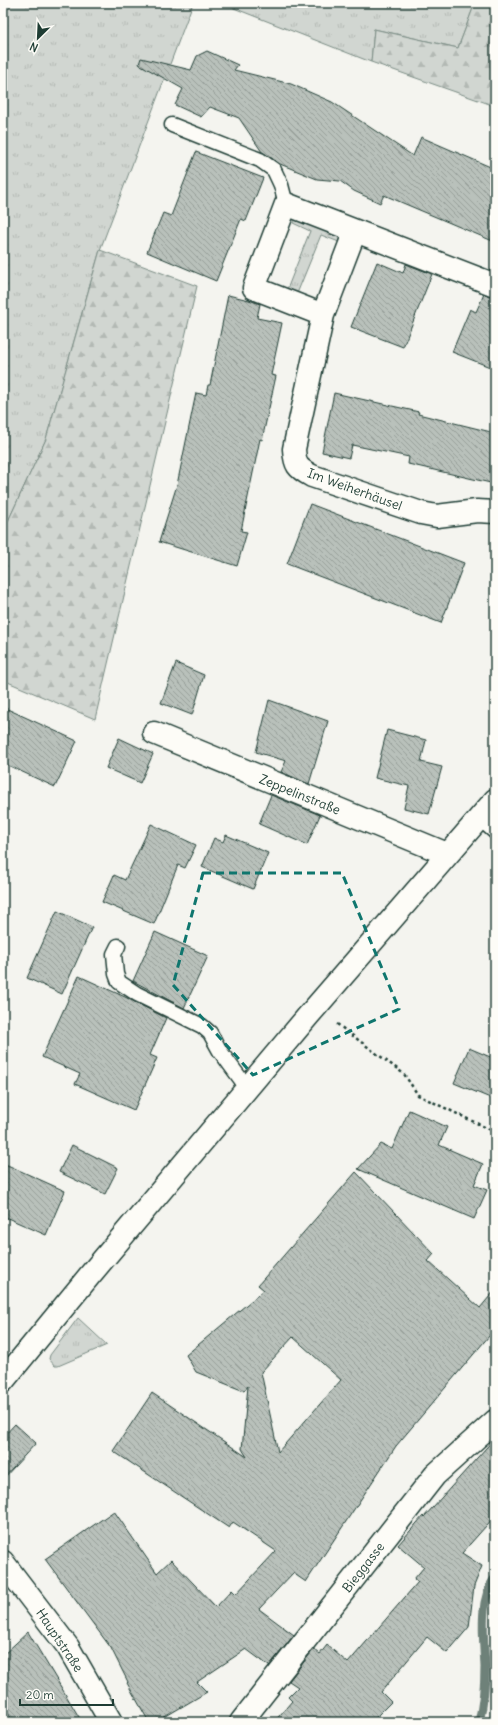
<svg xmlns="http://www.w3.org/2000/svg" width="498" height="1725" font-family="Delius,sans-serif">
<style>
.grass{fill:url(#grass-tufts);stroke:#788a82}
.forest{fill:url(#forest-firs);stroke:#788a82}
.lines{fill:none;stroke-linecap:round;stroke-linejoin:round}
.stream{stroke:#6e8179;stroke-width:9}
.building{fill:url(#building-back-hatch);stroke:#1f3d34;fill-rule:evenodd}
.service-casing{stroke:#1f3d34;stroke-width:17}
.minor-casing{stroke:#1f3d34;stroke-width:25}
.path{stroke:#1f3d34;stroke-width:2.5;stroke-dasharray:3 3;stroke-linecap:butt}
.service{stroke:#fdfcf7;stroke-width:14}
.minor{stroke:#fdfcf7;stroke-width:22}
.marked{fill:none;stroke:#0f766e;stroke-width:3;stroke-dasharray:8 5;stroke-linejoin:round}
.labels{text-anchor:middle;stroke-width:3;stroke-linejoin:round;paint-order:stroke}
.street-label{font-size:13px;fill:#1f3d34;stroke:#fdfcf7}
</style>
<defs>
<pattern id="grass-tufts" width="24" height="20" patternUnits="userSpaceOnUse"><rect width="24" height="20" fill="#d1d6d1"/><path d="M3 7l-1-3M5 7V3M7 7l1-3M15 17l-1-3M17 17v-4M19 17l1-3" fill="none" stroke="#b3b9b4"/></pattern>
<pattern id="forest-firs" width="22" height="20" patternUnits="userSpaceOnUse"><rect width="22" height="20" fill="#d1d6d1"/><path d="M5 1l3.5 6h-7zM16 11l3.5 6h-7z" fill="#b3b9b4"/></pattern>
<pattern id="building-back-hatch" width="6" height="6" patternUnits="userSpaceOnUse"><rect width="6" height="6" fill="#b9c1bb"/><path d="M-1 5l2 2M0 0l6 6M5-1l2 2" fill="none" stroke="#969e99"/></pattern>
</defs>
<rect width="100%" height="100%" fill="#f4f4ef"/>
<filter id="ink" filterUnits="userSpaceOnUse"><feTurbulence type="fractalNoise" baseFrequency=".025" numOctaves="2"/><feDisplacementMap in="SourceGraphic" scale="8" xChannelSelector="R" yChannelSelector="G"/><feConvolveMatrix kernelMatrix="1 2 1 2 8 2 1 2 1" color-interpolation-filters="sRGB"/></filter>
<g filter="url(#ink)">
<path class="grass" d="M3,3H193L100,250L46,439L3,532Z
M221,3H475L458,48L374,29L371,62Z
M296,219L337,232L339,236V242L321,235L296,296L286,292L310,231L293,223Z
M78,1318L107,1345L58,1366H55L49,1359L50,1355Z"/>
<path class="forest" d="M475,3H495V106L371,62L374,29L458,48Z
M100,250L197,286L95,719L3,680V532L46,439Z"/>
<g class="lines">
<path class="stream" d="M479,1722C483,1705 485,1684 485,1667C484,1641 478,1600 495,1578"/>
</g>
<path class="building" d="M207,51L238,65L234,70L291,84L332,102L413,156L421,137L495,169V242L384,195L380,203L354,191L340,181L317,179L280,164L262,152L239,118L210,107L201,117L175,105L183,89L139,64L141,58L191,70L197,56Z
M196,152L263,178L246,221L241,219L216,281L147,252L163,213L171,216Z
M377,262L403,273L406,264L432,274L403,347L351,327Z
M484,294L495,297V369L452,352L470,309L476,312Z
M228,295L249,300L260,304L257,318L282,323L271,375L276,376L262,440L260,439L241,531L247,532L237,566L159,542L177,485L196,393L206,395L208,385H210Z
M334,393L419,412L418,414L495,433V484L408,464L409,457L352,445L349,458L322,452Z
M310,504L464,563L441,623L287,564Z
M176,663L204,675L192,715L161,703Z
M269,700L328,721L309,784L281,772L286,761L256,752Z
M3,707L77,741L55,787L3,763Z
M387,730L426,740L421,762L442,767L429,814L404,808L409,786L375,778Z
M119,738L153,754L140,783L106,768Z
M271,795L320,815L307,845L259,824Z
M151,824L196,845L185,868L178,865L154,924L102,902L114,875L125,880Z
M226,835L268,853L253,889L202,867L214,838L223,842Z
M57,911L92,927L62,994L27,978Z
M155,932L208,956L184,1008L133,981Z
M79,976L125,997L166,1018L150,1055L157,1058L134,1110L75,1084L80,1074L42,1057Z
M469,1048L495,1059V1100L454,1083Z
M409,1110L447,1127L439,1145L483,1164L474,1185L487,1190L474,1219L358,1169L381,1144L392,1149Z
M72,1145L118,1168L105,1194L59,1172Z
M3,1163L65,1191L46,1235L3,1216Z
M356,1172L434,1254L428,1261L480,1308L495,1290V1329L396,1446L306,1582L293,1573L259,1609L294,1635L269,1666L246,1649L197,1682L207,1692L156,1722H149L127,1683L128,1682L111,1648L45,1559L114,1511L157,1573L171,1560L216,1607L232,1590L236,1594L276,1551L233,1522L229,1528L113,1451L152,1393L247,1457L242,1449L248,1386L244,1391L196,1372L186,1355L264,1290L258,1285ZM293,1337L341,1380L278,1452L261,1372Z
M15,1424L36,1443L3,1479V1437Z
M495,1438V1516L462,1553L482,1566L474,1586L469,1627L447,1653L427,1637L381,1692L391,1702L371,1722H274L292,1701L288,1697L298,1687L289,1681L314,1649L320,1654L327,1645L348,1663L418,1582L414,1579L424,1567L398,1545L423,1516L424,1517Z
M28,1632L82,1722H13L3,1703V1655Z"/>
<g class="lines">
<defs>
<path id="service" d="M172,125L260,160L274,170L281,185L286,204
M479,818L495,832
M118,946L114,954L116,974L119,982L137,994L202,1026L210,1033L220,1051L248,1089"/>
<path id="minor" d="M495,285L286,204L254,288L323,315L294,449C295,465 297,468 312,476L421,513L437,516L477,511L495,512
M323,315L355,231
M154,733L447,854
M3,1381L90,1275L308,1016L495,800
M3,1562L68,1647L111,1722
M241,1722L435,1475L495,1421"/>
</defs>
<use href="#service" class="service-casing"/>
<use href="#minor" class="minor-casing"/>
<path class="path" d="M337,1024L404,1074L418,1095L495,1132"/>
<use href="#service" class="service"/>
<use href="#minor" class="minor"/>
</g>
</g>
<path class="marked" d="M203,873H342L399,1009L253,1075L173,985Z"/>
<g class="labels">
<g class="street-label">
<text transform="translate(355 489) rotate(20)" y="5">Im Weiherhäusel</text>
<text transform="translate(300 794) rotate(22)" y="5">Zeppelinstraße</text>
<text transform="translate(363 1567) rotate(-52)" y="5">Bieggasse</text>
<text transform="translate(60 1640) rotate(56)" y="5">Hauptstraße</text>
</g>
</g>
<rect width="498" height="1725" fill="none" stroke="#fdfcf7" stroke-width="16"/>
<rect x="8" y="8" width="482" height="1709" fill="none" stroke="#1f3d34" stroke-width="1.5" filter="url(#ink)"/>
<g transform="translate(38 38) rotate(204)" stroke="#fdfcf7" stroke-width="3" paint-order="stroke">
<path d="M0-3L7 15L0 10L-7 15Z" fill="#1f3d34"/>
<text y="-6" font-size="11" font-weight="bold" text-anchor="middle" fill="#1f3d34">N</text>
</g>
<path d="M20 1699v6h93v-6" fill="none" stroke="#1f3d34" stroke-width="2"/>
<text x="26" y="1699" font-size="12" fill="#1f3d34" stroke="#fdfcf7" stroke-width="3" paint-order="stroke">20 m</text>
</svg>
